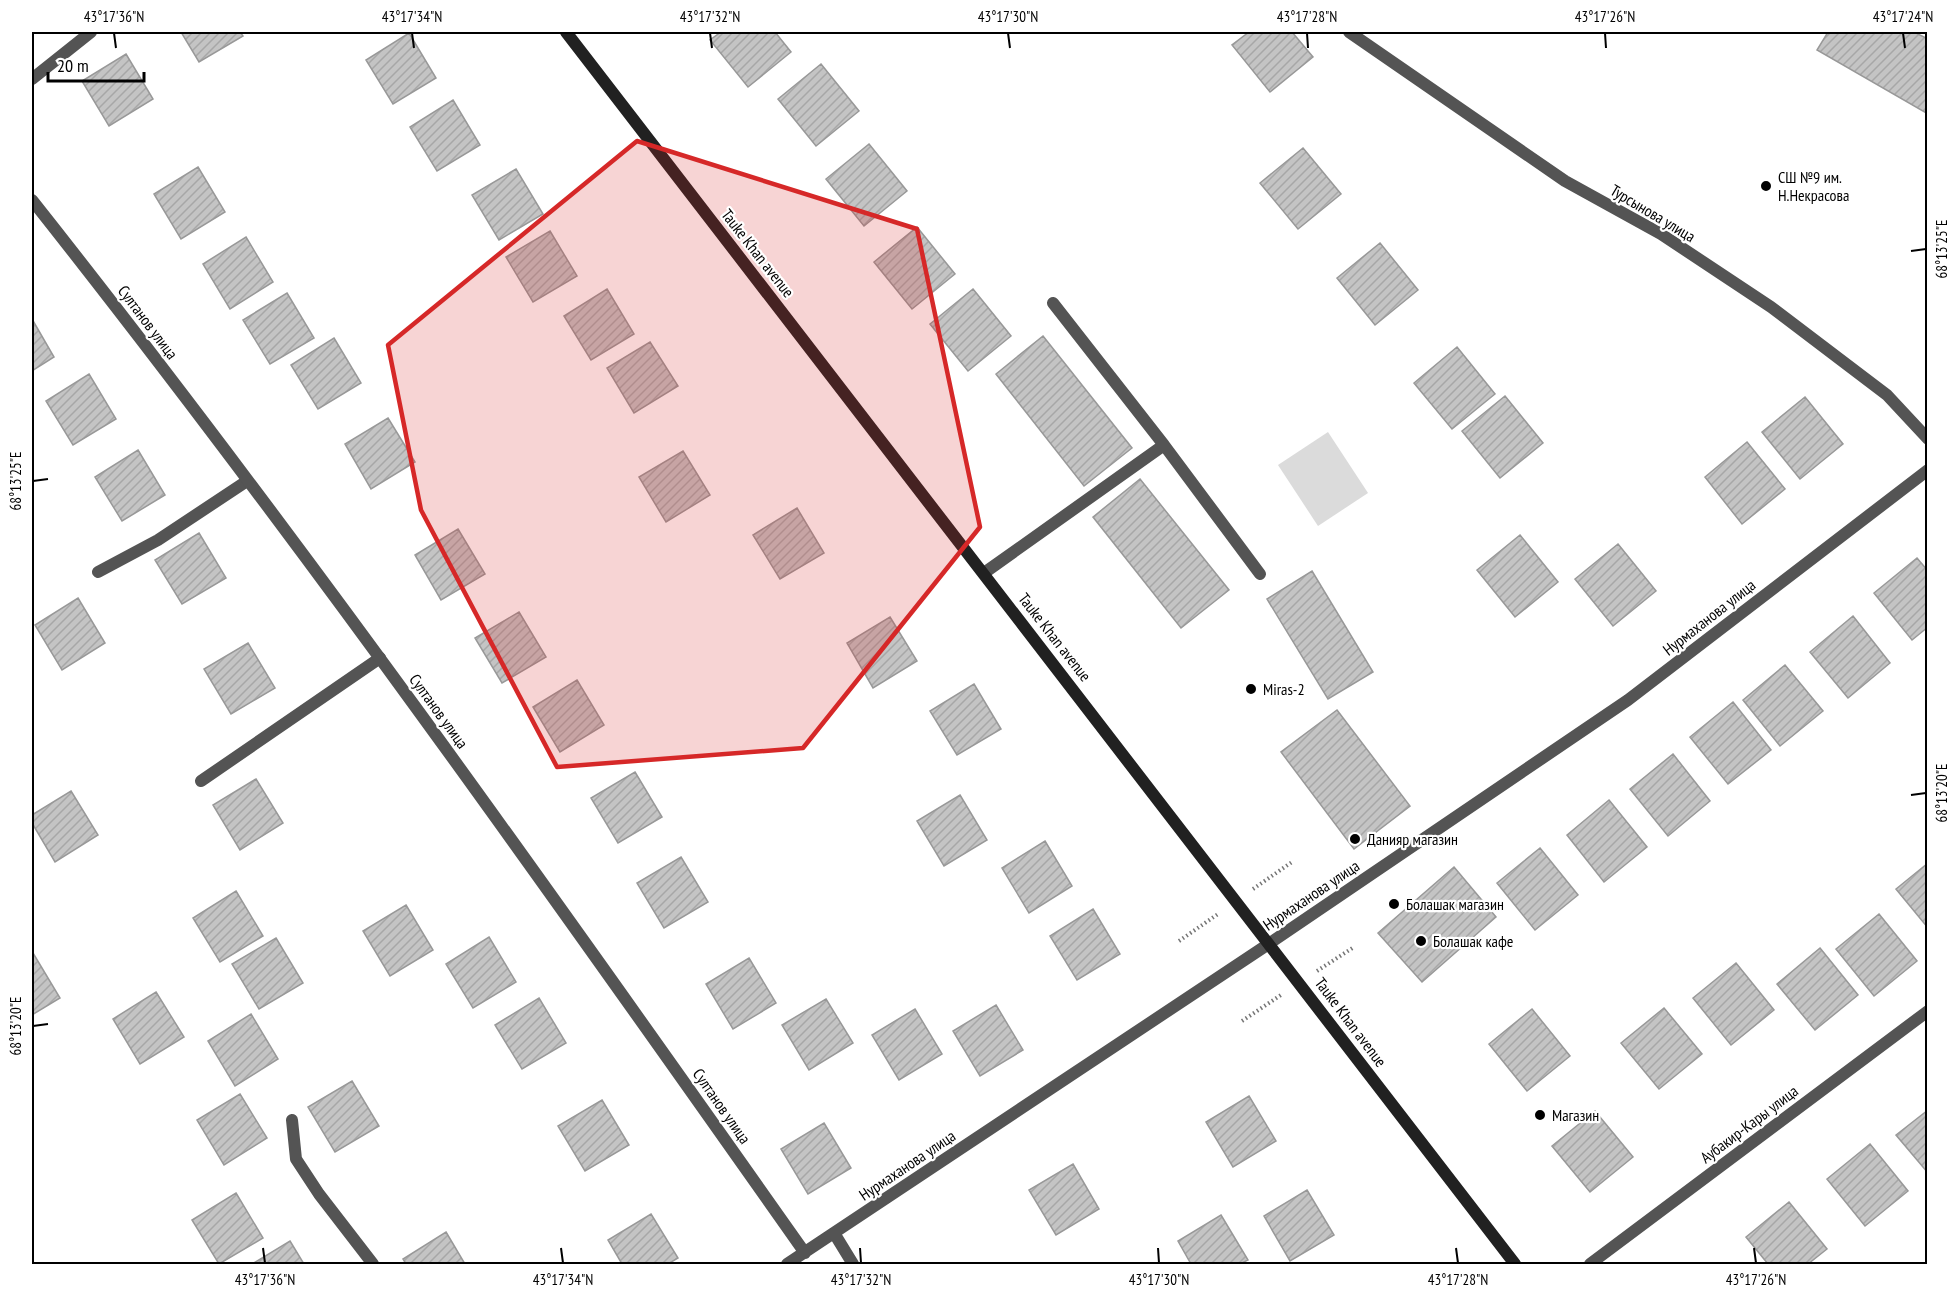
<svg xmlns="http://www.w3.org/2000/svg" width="1959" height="1296" font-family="'PT Sans Narrow',sans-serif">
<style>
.park{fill:#dbdbdb}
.building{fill:url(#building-hatch);stroke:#989898;stroke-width:1.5}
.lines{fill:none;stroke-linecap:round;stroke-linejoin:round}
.path{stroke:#767676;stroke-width:4;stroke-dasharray:1.5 3;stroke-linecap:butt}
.lane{stroke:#545454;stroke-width:12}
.street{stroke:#545454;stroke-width:12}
.secondary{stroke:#212121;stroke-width:12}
.marked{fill:#d62828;fill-opacity:0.2;stroke:#d62828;stroke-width:4.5;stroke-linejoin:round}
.ticks{fill:none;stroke:#000;stroke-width:2}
.poi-dot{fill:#000;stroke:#fff;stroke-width:2}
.labels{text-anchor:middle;stroke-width:4.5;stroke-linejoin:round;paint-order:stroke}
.poi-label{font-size:16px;fill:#000;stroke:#fff;text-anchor:start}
.street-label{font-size:16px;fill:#000;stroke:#fff}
.neatline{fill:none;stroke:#000;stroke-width:2}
.ticks-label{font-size:15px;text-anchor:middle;fill:#000}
</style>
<defs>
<pattern id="building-hatch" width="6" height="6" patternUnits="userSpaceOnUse" patternTransform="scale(1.5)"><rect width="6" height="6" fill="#c4c4c4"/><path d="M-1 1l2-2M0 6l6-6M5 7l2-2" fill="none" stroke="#a7a7a7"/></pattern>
</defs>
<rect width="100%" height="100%" fill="#fff"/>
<path class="park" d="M1328,432L1368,493L1318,526L1278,465Z"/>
<path class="building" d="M181,32H240L243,36L199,62Z
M721,32H775L791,52L748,87L710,40Z
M1249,32H1292L1313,57L1270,92L1232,45Z
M1828,32H1914L1928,39V114L1817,50Z
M409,33L436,78L393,104L366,60Z
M126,54L153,99L109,126L82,81Z
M821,64L859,111L816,146L778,99Z
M453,100L480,145L437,171L410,127Z
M869,144L907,191L864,226L826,179Z
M1303,148L1341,194L1298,229L1260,183Z
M198,167L225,212L181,239L154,194Z
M516,169L543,214L499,240L472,195Z
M917,227L955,274L912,309L874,262Z
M550,231L577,276L533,302L506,257Z
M246,237L273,282L230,309L203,264Z
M1380,243L1418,290L1375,325L1337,278Z
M607,289L634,334L591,360L564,316Z
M973,289L1011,336L968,371L930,324Z
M287,293L314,338L270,364L243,320Z
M32,319L54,357L32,371Z
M1043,336L1132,448L1084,486L996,374Z
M334,338L361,383L318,409L291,365Z
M650,342L678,386L634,413L607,368Z
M1457,347L1495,394L1452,429L1414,383Z
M89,374L116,419L73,445L46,401Z
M1505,396L1543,443L1500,478L1462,431Z
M1805,397L1843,444L1800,479L1762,432Z
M388,418L415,462L371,489L345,444Z
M1747,442L1785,489L1742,524L1705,477Z
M138,450L165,495L122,521L95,477Z
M683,451L710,495L666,522L639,477Z
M1140,479L1229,590L1181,628L1093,517Z
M797,508L824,553L780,579L753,535Z
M458,529L485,574L441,600L415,555Z
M199,533L226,578L182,604L155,560Z
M1520,535L1558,582L1515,617L1477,570Z
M1618,544L1656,591L1613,626L1575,579Z
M1917,558L1928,571V627L1912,640L1874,593Z
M1312,571L1373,672L1328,699L1267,599Z
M78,598L105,643L62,670L35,625Z
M519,612L546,657L502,683L475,638Z
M1853,616L1890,663L1848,698L1810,652Z
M890,617L917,661L873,688L847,643Z
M248,643L275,688L231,714L204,669Z
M1785,665L1823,711L1780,746L1743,700Z
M577,680L604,725L560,752L533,707Z
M974,684L1001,729L957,755L930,711Z
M1733,702L1771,750L1728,784L1690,737Z
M1337,710L1410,806L1354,849L1281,752Z
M1673,754L1710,801L1668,836L1630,789Z
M635,772L662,817L618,843L591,798Z
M256,779L283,823L240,850L213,805Z
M71,791L98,835L55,862L32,823V815Z
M960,795L987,840L944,866L917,821Z
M1609,800L1647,847L1604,882L1567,835Z
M1045,841L1072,886L1029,913L1002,868Z
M1540,848L1578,895L1535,930L1497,883Z
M681,857L708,902L664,928L637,883Z
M1928,863V928L1896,889Z
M1454,867L1496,917L1422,982L1378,933Z
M236,891L263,936L220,962L193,918Z
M406,905L433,950L390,976L363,931Z
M1093,909L1120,954L1077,980L1050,936Z
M1879,914L1917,961L1874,996L1836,949Z
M489,937L516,982L473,1008L446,964Z
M276,938L303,983L259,1009L232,964Z
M1820,948L1858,995L1815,1030L1777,984Z
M33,953L60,998L32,1015V954Z
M749,958L776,1003L733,1029L706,984Z
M1736,963L1774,1010L1731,1045L1693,998Z
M156,992L184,1037L140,1064L113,1019Z
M539,998L566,1043L522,1069L495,1025Z
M826,999L853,1043L809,1070L782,1025Z
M996,1005L1023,1050L980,1076L953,1031Z
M1664,1008L1702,1054L1659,1089L1621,1043Z
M915,1009L942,1054L899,1080L872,1035Z
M1532,1009L1570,1056L1527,1091L1489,1044Z
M251,1014L278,1059L235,1086L208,1041Z
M352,1081L379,1126L335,1152L308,1107Z
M240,1094L267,1138L224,1165L197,1120Z
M1249,1096L1276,1141L1233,1167L1206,1122Z
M602,1100L629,1145L585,1171L558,1126Z
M1928,1110V1173L1896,1135Z
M1595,1111L1633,1157L1590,1192L1552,1146Z
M824,1123L851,1168L808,1194L781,1149Z
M1870,1144L1908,1191L1865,1226L1827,1179Z
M1073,1164L1099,1209L1056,1235L1029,1190Z
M1307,1190L1334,1235L1290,1261L1264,1216Z
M236,1193L263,1238L219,1264L192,1220Z
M1789,1202L1827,1249L1808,1264H1768L1746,1237Z
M651,1214L678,1258L668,1264H622L608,1240Z
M1221,1215L1248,1260L1240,1264H1191L1178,1241Z
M446,1232L465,1264H406L403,1259Z
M290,1241L304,1264H252Z"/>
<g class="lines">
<path class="path" d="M1253,889L1292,862
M1179,941L1218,914
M1317,971L1354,947
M1242,1021L1281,995"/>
<path class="lane" d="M1053,303L1164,445L1260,574
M98,572L158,540L247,481
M984,573L1164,445
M201,781L380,658
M292,1120L296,1159L319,1194L373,1264"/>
<path class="street" d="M1349,32L1565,181L1661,234L1771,307L1887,395L1928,439
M32,79L91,32
M32,200C302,541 554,897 805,1253
M834,1233L853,1264
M787,1264L1270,943L1628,700L1928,470
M1590,1264L1928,1011"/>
<path class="secondary" d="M566,32L1515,1264"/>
</g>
<path class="marked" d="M637,141L917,229L980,527L803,748L557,767L421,510L388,345Z"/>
<path class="ticks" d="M114,33L116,48M412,33L414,48M710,33L712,48M1008,33L1010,48M1307,33L1308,48M1605,33L1606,48M1903,33L1905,48M1911,251L1926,249M33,481L48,479M1911,795L1926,793M33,1026L48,1024M263,1248L265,1263M561,1248L563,1263M860,1248L861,1263M1158,1248L1159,1263M1456,1248L1458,1263M1754,1248L1756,1263"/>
<g class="poi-dot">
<circle cx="1766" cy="186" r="6"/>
<circle cx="1251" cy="689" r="6"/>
<circle cx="1355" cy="839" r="6"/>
<circle cx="1394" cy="904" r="6"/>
<circle cx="1421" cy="941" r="6"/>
<circle cx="1540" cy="1115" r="6"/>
</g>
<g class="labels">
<g class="poi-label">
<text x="1778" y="183">СШ №9 им.<tspan x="1778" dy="18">Н.Некрасова</tspan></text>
<text x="1263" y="695">Miras-2</text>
<text x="1367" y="845">Данияр магазин</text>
<text x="1406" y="910">Болашак магазин</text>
<text x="1433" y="947">Болашак кафе</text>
<text x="1552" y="1121">Магазин</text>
</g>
<g class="street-label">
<text transform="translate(1653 213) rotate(31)" y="6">Турсынова улица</text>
<text transform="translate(758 253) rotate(52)" y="6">Tauke Khan avenue</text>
<text transform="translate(148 322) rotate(53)" y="6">Султанов улица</text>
<text transform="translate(1709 617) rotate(-38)" y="6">Нурмаханова улица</text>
<text transform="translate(1055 637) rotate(52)" y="6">Tauke Khan avenue</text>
<text transform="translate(439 711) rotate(54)" y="6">Султанов улица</text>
<text transform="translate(1311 895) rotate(-34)" y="6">Нурмаханова улица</text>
<text transform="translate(1351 1022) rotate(53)" y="6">Tauke Khan avenue</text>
<text transform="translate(722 1106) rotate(55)" y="6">Султанов улица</text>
<text transform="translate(1749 1124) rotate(-37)" y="6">Аубакир-Кары улица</text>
<text transform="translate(907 1165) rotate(-34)" y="6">Нурмаханова улица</text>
</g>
</g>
<rect width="1959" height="1296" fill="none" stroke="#ffffff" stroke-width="66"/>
<path d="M48 72v9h96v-9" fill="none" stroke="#000000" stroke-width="3"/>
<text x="57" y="72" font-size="18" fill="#000000" stroke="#ffffff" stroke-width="4.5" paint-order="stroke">20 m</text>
<rect x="33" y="33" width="1893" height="1230" class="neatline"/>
<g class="ticks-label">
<text x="114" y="22">43°17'36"N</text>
<text x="412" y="22">43°17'34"N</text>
<text x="710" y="22">43°17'32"N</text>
<text x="1008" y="22">43°17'30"N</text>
<text x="1307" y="22">43°17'28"N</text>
<text x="1605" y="22">43°17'26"N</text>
<text x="1903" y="22">43°17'24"N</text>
<text transform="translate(1942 249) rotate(-90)" y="5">68°13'25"E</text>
<text transform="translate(16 481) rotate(-90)" y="5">68°13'25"E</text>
<text transform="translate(1942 793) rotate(-90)" y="5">68°13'20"E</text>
<text transform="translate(16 1026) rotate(-90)" y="5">68°13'20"E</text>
<text x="265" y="1285">43°17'36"N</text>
<text x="563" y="1285">43°17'34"N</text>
<text x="861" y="1285">43°17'32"N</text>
<text x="1159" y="1285">43°17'30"N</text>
<text x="1458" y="1285">43°17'28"N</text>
<text x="1756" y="1285">43°17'26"N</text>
</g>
</svg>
